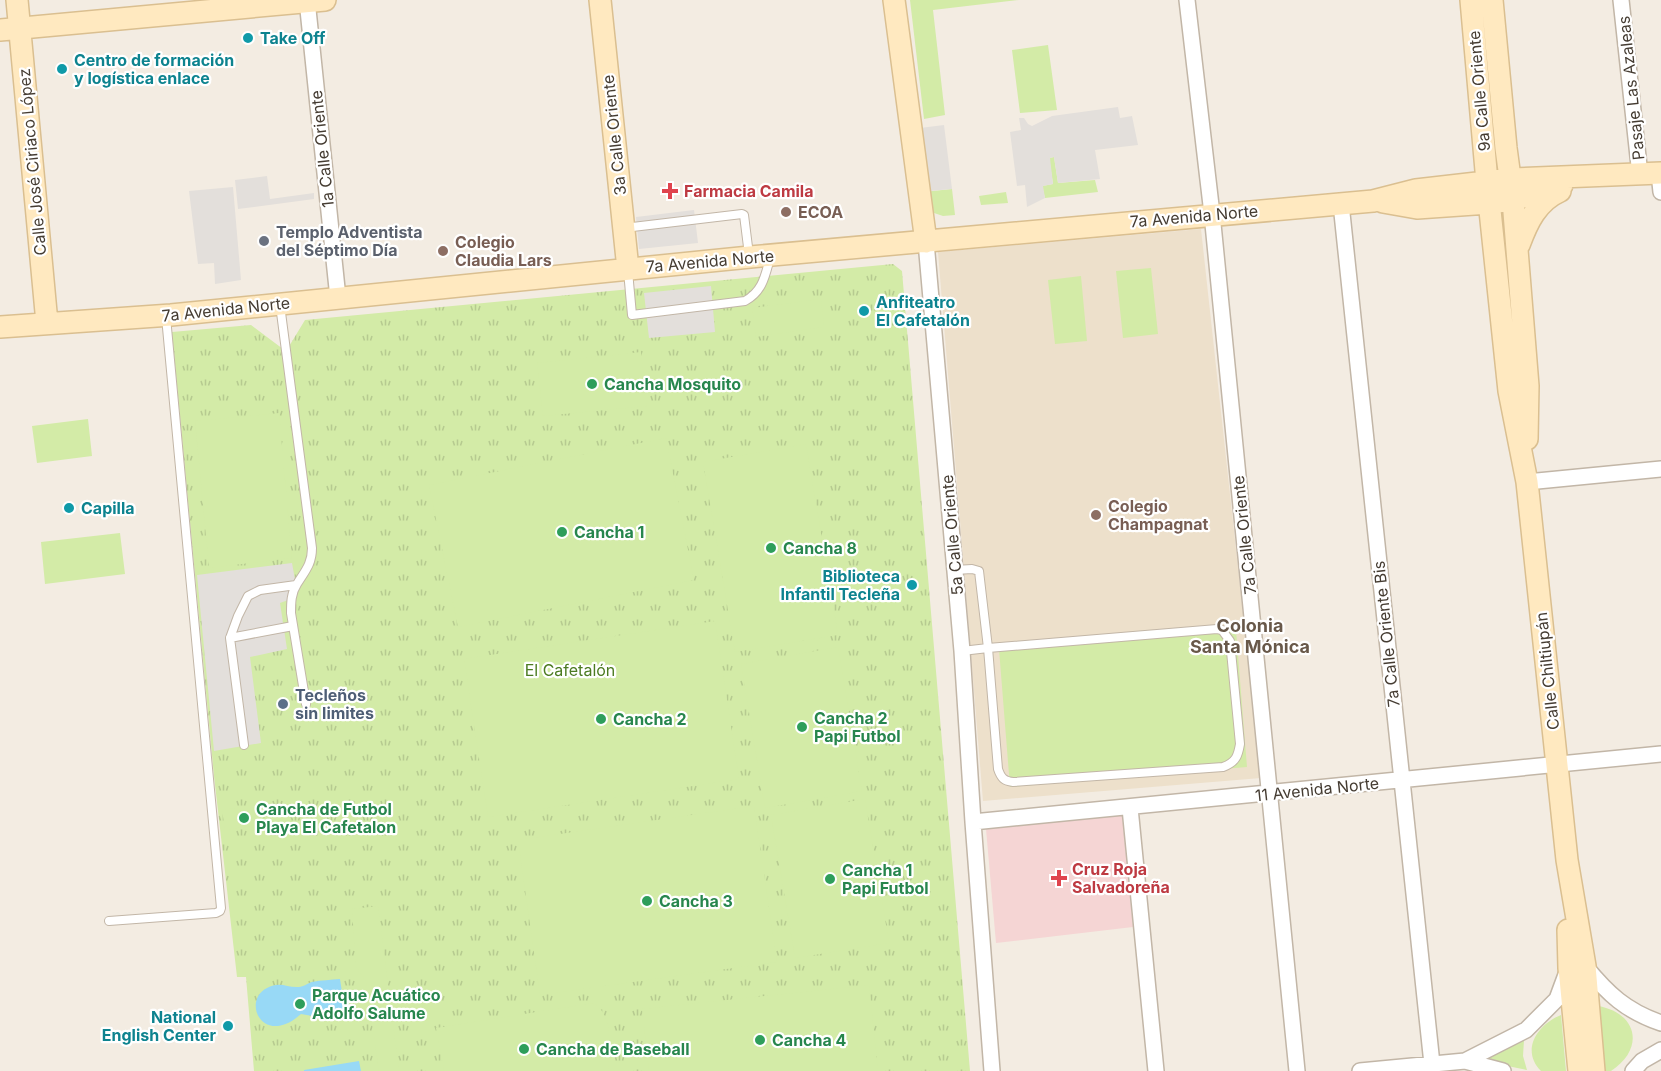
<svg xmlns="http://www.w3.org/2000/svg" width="1661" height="1071" font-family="Inter,sans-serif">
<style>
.education{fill:#ede0cb}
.medical{fill:#f5d5d4}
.grass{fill:url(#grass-tufts)}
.garden{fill:#d3eba7}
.parking{fill:#e3dfdb}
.water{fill:#98d9f6}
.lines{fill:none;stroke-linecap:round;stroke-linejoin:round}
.lane-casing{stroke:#c2b6a7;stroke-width:10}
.street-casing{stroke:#c2b6a7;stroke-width:18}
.secondary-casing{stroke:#dabf90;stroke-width:24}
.lane{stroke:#fff;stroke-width:8}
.street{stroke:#fff;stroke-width:15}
.secondary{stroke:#ffe9c0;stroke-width:21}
.culture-dot{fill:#0f9aa8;stroke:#fff;stroke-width:2}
.health-dot{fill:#e0444e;stroke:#fff;stroke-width:2}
.education-dot{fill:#8d6e63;stroke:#fff;stroke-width:2}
.worship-dot{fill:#6b7280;stroke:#fff;stroke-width:2}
.leisure-dot{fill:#2e9e5b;stroke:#fff;stroke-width:2}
.service-dot{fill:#5c6f8a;stroke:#fff;stroke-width:2}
.labels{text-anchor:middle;stroke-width:4.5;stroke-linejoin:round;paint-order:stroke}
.culture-label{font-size:16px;font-weight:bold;fill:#0d838f;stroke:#fff;text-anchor:start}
.street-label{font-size:16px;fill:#453c32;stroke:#fff}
.health-label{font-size:16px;font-weight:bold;fill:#be3a42;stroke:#fff;text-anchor:start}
.education-label{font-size:16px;font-weight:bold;fill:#785e54;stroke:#fff;text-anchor:start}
.worship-label{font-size:16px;font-weight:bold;fill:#5b616d;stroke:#fff;text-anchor:start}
.leisure-label{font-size:16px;font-weight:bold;fill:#27864d;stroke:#fff;text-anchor:start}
.park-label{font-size:16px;fill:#4c7b22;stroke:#fff}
.service-label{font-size:16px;font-weight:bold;fill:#4e5e75;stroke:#fff;text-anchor:start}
.neighbourhood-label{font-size:18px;font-weight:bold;fill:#685849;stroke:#fff}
</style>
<defs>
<pattern id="grass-tufts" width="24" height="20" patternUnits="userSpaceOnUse" patternTransform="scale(1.5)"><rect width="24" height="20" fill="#d3eba7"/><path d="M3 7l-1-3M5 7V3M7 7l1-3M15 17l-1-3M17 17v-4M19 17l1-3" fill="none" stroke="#b6ca90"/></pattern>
</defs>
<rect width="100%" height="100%" fill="#f3ece2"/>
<path class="education" d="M1201,229L1261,778L983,801L938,252Z"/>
<path class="medical" d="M1122,814L1133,927L996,943L986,829Z"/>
<path class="grass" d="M893,264L902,271L970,1071H254L246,977H237L214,776L172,332L251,325L283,349L288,348L305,320Z"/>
<path class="garden" d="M910,0H1019L933,10L945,115L924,119Z
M1048,45L1057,110L1020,113L1012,50Z
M1054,157L1058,183L1095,180L1098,192L1045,198L1042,186L1053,184L1049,158Z
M952,189L955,215L943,216L931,212L923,192Z
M1006,192L1008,203L981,205L979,196Z
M1151,268L1158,334L1123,338L1116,271Z
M1081,276L1087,341L1055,344L1048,280Z
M821,299L824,327L756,337L752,308Z
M641,352L647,406L543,416L537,363Z
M279,413L292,558L209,568L195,421Z
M88,419L92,456L37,463L32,426Z
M666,438L694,580L458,627L429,485Z
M806,444L838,635L735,652L703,462Z
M120,533L125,574L45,584L41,542Z
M715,621L739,779L488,817L464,659Z
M1236,630L1247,767L1010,787L999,649Z
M838,647L862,791L765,808L741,664Z
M865,799L889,943L795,958L771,815Z
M261,804L265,824L225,830L222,810Z
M754,806L777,962L540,995L518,840Z
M378,906L399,1071H379L366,981L356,967L352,909Z
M869,985L878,1071H649L642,1009Z
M594,1003C615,1018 608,1048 608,1071H444L436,1028Z
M1598,1006C1638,1013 1645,1049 1611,1071H1604Z
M1561,1015L1566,1071H1541C1520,1050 1538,1024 1561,1015Z
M1524,1040L1523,1056L1527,1070L1478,1060Z"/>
<path class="parking" d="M1118,107L1120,118L1132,116L1138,145L1095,150L1100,179L1058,183L1054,157L1050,158L1053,184L1043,186L1045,198L1027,207L1025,185L1017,186L1010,132L1021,130L1019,118H1024L1028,124L1032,126L1052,116Z
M944,125L952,189L929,191L920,128Z
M267,176L270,199L314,193V199L238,209L235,180Z
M233,187L241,280L215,284L214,263L198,264L189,191Z
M694,210L698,243L639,249L636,217Z
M711,286L715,332L649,338L644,293Z
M292,563L296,585L291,599L280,603L287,649L250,657L261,743L214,751L197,575Z"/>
<path class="water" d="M340,979L345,1012L318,1017L301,1014C263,1048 241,1001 267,988C280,981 287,988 299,987C303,987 308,983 312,982C321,980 331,980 340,979Z
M359,1061L361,1071H304V1070Z"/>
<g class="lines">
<defs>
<path id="lane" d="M624,228L742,214L744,215L749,255
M628,271L632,315L745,301C763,291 765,276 770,258
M280,305L312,548C312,564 305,571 297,584C291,593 291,603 291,613L306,704
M955,570L972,569L979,571L988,648L962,651
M1217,629L1222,630L1230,641L1240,744C1238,756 1236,762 1223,767L1013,782C1004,781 1001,778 998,769L988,648Z
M230,638L293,626
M244,745L230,638L238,616L248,596L260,590L296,585
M109,921L216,913L220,911L221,908L166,317"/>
<path id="street" d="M307,0L338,298
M1187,0L1212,214L1297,1071
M1621,0L1640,175
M1659,173L1661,192
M1341,204L1432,1064
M926,242L962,651L973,822L992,1071
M1527,482L1661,469
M1130,808L1156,1071
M973,822L1661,754
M1585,966C1608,994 1626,1011 1661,1023
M1465,1061L1526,1030L1557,999L1567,972
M1360,1071L1465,1061L1503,1071
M1633,1071L1642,1061L1661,1050"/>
<path id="secondary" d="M17,0L47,323
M600,0L628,269
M894,0L926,242
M1471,0L1487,182L1509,391L1527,482L1567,860L1585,966L1594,1071
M1492,0L1506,148L1513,200L1528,386L1527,439
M0,30L325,0
M1383,202L1417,208L1489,203L1513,200L1562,185
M1519,245C1527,223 1537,201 1560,191
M0,327L171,315L750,257L1373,201L1416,190L1512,179L1661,173
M1568,930L1569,968L1579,1071"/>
</defs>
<use href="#lane" class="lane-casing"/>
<use href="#street" class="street-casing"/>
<use href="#secondary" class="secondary-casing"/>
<use href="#lane" class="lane"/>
<use href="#street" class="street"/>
<use href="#secondary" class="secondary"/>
</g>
<g class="culture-dot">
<circle cx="248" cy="38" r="6"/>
<circle cx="62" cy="69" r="6"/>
<circle cx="864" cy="311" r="6"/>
<circle cx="69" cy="508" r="6"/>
<circle cx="912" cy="585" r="6"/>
<circle cx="228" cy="1026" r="6"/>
</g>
<g class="health-dot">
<path d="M667 182h6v6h6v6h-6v6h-6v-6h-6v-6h6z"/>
<path d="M1056 869h6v6h6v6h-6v6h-6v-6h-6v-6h6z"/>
</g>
<g class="education-dot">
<circle cx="786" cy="212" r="6"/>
<circle cx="443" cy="251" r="6"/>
<circle cx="1096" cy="515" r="6"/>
</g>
<circle class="worship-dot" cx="264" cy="241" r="6"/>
<g class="leisure-dot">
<circle cx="592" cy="384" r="6"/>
<circle cx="562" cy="532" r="6"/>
<circle cx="771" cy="548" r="6"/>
<circle cx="601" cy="719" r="6"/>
<circle cx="802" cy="727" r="6"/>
<circle cx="244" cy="818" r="6"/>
<circle cx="830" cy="879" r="6"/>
<circle cx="647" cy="901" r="6"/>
<circle cx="300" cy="1004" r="6"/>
<circle cx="760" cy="1040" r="6"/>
<circle cx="524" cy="1049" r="6"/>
</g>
<circle class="service-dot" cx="283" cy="704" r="6"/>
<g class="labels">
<g class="culture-label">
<text x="260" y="44">Take Off</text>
<text x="74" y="66">Centro de formación<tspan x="74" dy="18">y logística enlace</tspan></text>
<text x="876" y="308">Anfiteatro<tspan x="876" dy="18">El Cafetalón</tspan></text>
<text x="81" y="514">Capilla</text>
<text x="900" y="582" text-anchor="end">Biblioteca<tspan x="900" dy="18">Infantil Tecleña</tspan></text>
<text x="216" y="1023" text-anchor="end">National<tspan x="216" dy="18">English Center</tspan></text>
</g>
<g class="street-label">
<text transform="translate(1631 88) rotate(-96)" y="6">Pasaje Las Azaleas</text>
<text transform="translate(1479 91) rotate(-95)" y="6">9a Calle Oriente</text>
<text transform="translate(614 135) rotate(-96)" y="6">3a Calle Oriente</text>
<text transform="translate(322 149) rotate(-96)" y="6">1a Calle Oriente</text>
<text transform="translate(32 162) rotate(-95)" y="6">Calle José Ciriaco López</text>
<text transform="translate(1194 216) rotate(-5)" y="6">7a Avenida Norte</text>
<text transform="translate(710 261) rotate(-5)" y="6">7a Avenida Norte</text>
<text transform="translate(226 309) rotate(-6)" y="6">7a Avenida Norte</text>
<text transform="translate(952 535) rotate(-95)" y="6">5a Calle Oriente</text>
<text transform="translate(1244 535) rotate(-96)" y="6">7a Calle Oriente</text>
<text transform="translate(1386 634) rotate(-96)" y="6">7a Calle Oriente Bis</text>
<text transform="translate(1547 671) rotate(-96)" y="6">Calle Chiltiupán</text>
<text transform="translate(1317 789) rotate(-6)" y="6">11 Avenida Norte</text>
</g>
<g class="health-label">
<text x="684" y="197">Farmacia Camila</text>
<text x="1072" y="875">Cruz Roja<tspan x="1072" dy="18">Salvadoreña</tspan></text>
</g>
<g class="education-label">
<text x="798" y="218">ECOA</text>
<text x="455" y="248">Colegio<tspan x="455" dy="18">Claudia Lars</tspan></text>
<text x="1108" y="512">Colegio<tspan x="1108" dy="18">Champagnat</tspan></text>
</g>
<g class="worship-label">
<text x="276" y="238">Templo Adventista<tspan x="276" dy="18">del Séptimo Día</tspan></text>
</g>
<g class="leisure-label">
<text x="604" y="390">Cancha Mosquito</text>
<text x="574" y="538">Cancha 1</text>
<text x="783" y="554">Cancha 8</text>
<text x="814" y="724">Cancha 2<tspan x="814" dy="18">Papi Futbol</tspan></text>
<text x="613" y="725">Cancha 2</text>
<text x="256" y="815">Cancha de Futbol<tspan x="256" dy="18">Playa El Cafetalon</tspan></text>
<text x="842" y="876">Cancha 1<tspan x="842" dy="18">Papi Futbol</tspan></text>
<text x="659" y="907">Cancha 3</text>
<text x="312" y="1001">Parque Acuático<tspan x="312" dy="18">Adolfo Salume</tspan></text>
<text x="772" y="1046">Cancha 4</text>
<text x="536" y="1055">Cancha de Baseball</text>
</g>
<g class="park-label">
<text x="570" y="676">El Cafetalón</text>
</g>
<g class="service-label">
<text x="295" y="701">Tecleños<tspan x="295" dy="18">sin limites</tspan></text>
</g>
<g class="neighbourhood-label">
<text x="1250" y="632">Colonia<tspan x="1250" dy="21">Santa Mónica</tspan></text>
</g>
</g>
</svg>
